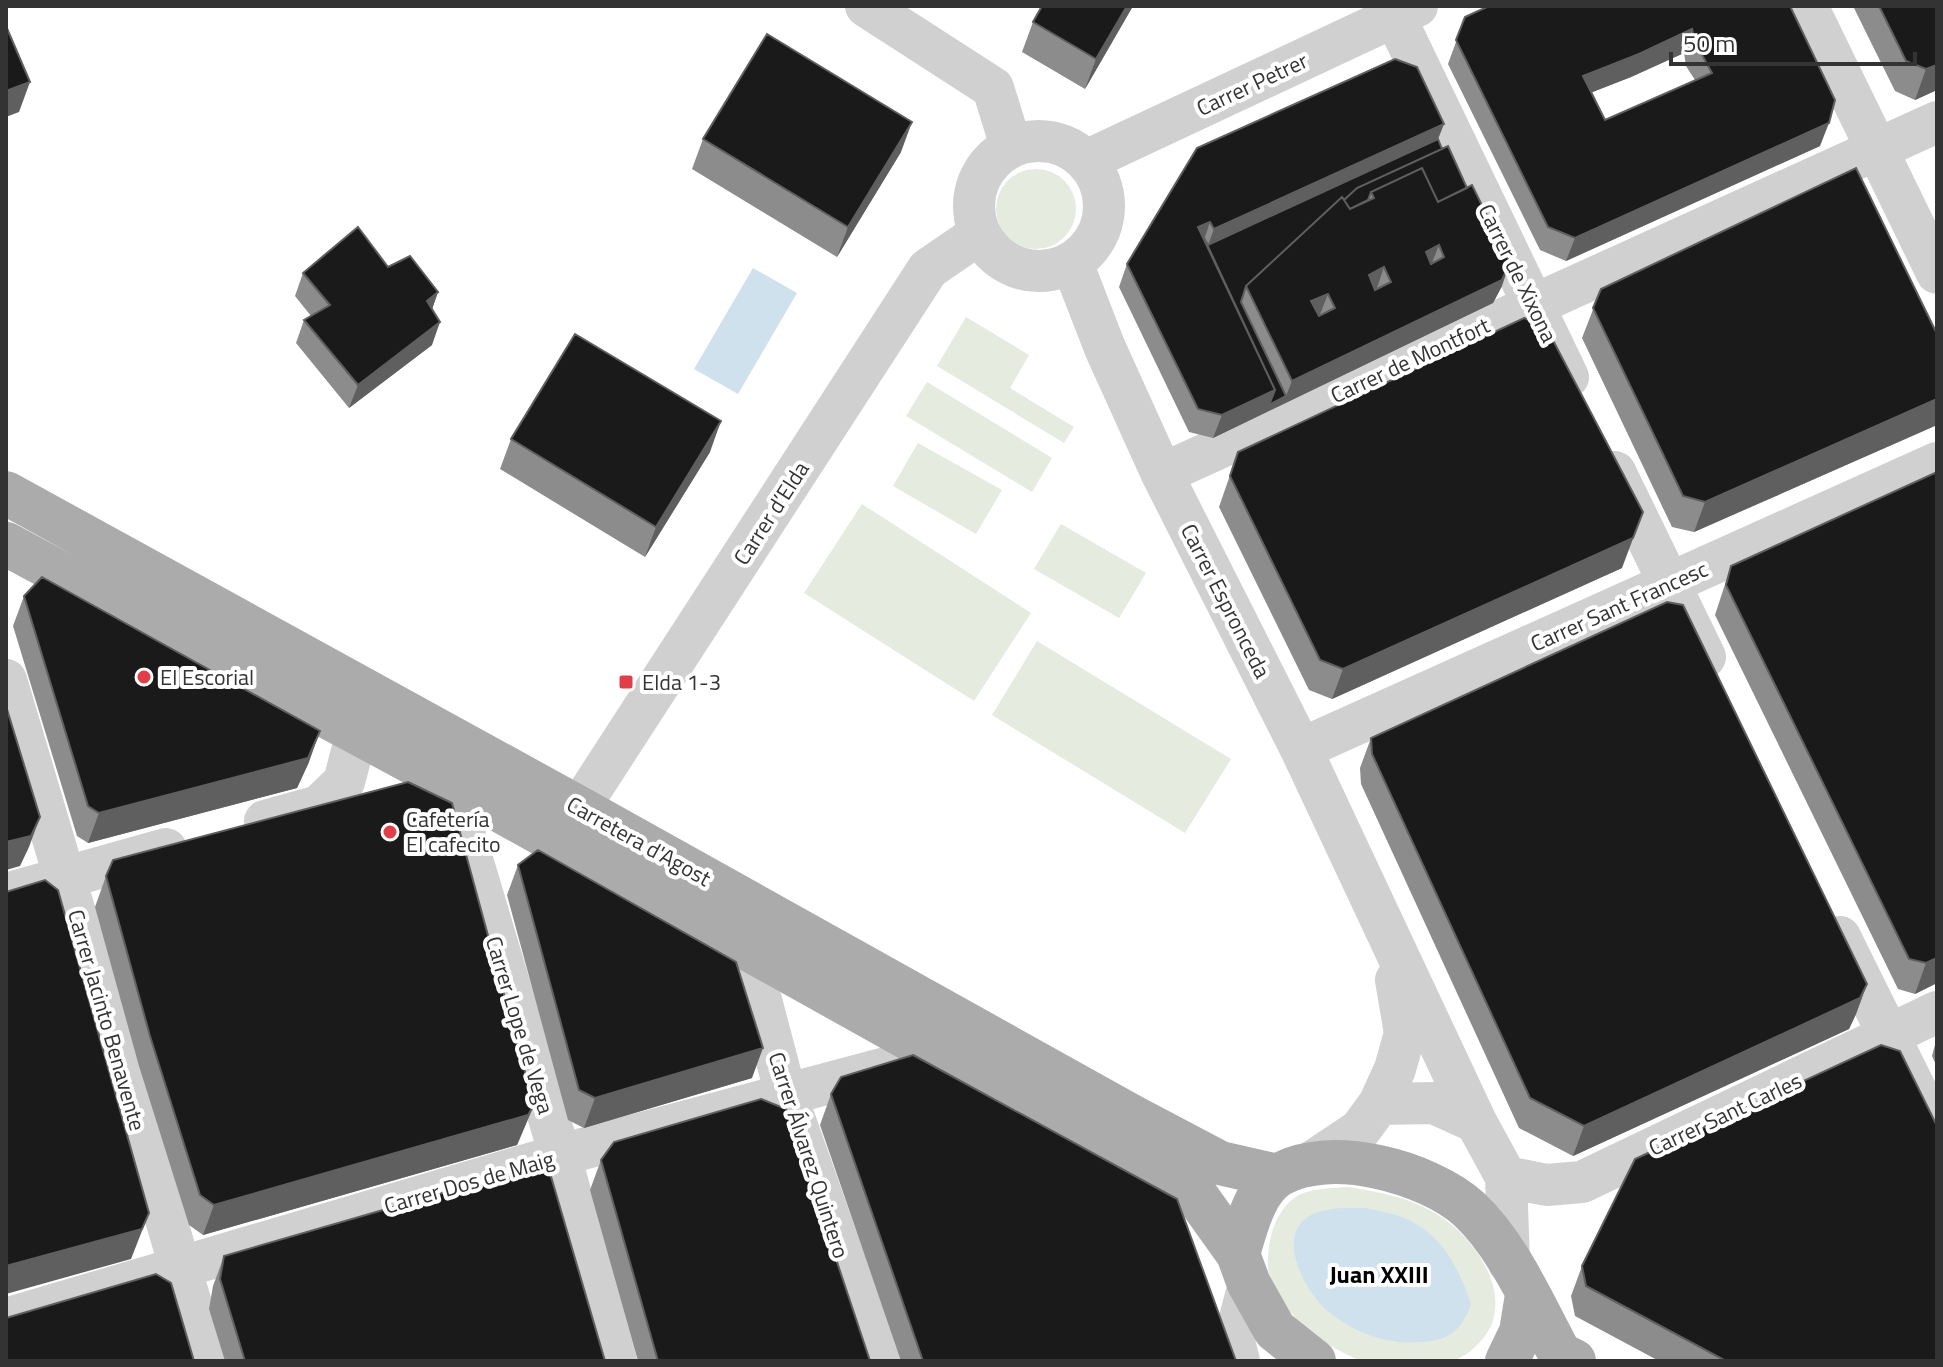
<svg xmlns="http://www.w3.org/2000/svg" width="1943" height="1367" font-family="'Titillium Web',sans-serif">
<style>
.green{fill:#e5ebdf}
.water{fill:#cfe1ed}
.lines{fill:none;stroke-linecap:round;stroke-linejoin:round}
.minor{stroke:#d0d0d0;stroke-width:42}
.major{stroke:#ababab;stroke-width:44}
.wall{fill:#8c8c8c;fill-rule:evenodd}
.shaded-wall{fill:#5f5f5f}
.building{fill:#1a1a1a;stroke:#5f5f5f;stroke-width:2;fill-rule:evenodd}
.poi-dot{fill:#e03e48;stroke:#fff;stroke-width:3}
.labels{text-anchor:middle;stroke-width:8;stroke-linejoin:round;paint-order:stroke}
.street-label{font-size:22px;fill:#333;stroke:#fff}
.poi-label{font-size:22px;fill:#333;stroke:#fff;text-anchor:start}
.neighbourhood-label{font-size:24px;font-weight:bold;fill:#000;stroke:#fff}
</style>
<rect width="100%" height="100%" fill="#fff"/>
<path class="green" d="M996 209a40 40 0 1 1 80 0a40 40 0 1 1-80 0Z
M966,317L1029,355L1010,388L1074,427L1064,443L937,366Z
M927,382L1052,458L1032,492L906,416Z
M918,443L1002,490L976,534L893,486Z
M862,504L1031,613L974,701L804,593Z
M1061,524L1146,573L1119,618L1034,569Z
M1037,641L1231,759L1185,833L992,715Z
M1349,1187C1379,1192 1408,1197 1435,1213C1471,1234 1510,1286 1490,1328C1482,1342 1470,1354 1455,1360C1444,1363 1430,1361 1419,1361C1399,1361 1371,1366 1352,1357C1336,1350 1314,1336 1301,1324C1294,1318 1273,1289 1270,1280C1263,1252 1273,1207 1301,1194C1316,1188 1333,1188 1349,1187Z"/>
<path class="water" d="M753,268L797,293L738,394L694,369Z
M1365,1208C1377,1211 1391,1213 1402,1217C1441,1232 1460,1269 1471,1305C1460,1332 1450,1340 1421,1342C1388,1345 1357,1334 1330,1313C1302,1291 1269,1224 1322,1211C1336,1207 1351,1208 1365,1208Z"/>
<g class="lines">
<path class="minor" d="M866,6L993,88L1011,146
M1807,6L1937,273
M1395,17L1568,377
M974 206a65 65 0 1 1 130 0a65 65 0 1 1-130 0Z
M1086,161L1417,6
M1072,263L1105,348L1162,474L1301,749L1476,1122L1506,1177L1509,1263
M1615,472L1705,657
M1162,474L1937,122
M6,680L208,1361
M1301,749L1937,463
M449,782L560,1155L616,1361
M579,808L928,269L979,234
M265,821L319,806L344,782L357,732
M6,894L166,849
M1840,937L1937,1133
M747,947L786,1095L880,1361
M1379,1104L1395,1069L1405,1033L1396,980
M1309,1164L1360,1130L1379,1104L1434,1103L1476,1122
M1506,1177L1547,1185L1582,1182L1937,1012
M6,1319L560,1155L893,1066
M1239,1361L1234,1341L1249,1284"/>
<path class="major" d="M6,493L579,808L1131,1116L1220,1163L1277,1176
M6,544L449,782L933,1052L1153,1166L1198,1198L1238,1254L1249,1284L1275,1330L1314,1361
M1238,1254C1246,1228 1254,1190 1279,1175C1330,1145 1428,1172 1469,1209C1508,1245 1535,1308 1560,1354L1574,1361
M1507,1361L1521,1332L1527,1295"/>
</g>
<path class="wall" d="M1042,6H1133L1085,89L1022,52L1033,22Z
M1790,6L1820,146L1566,261L1540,250L1448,64L1465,17ZM1684,53L1686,66L1695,80L1605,120L1592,92L1631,77Z
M1853,6H1937V90L1915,100L1895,91Z
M703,139L901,152L837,257L692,169Z
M1438,139L1502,286L1493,303L1213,438L1189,432L1119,287L1127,264L1197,148Z
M388,267L438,292L432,309V345L349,408L296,343L304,320L311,316L295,296L303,273Z
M1601,289L1937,334V425L1694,532L1672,527L1582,338Z
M511,439L710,452L645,557L500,469Z
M1238,452L1622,568L1332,699L1309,690L1219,507Z
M1731,566L1937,983L1915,994L1898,989L1715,615Z
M24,596L309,762L297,788L88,843L77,836L13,626Z
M1371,738L1867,984L1856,1014L1849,1029L1573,1156L1519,1128L1361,784L1360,768Z
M518,865L752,1078L584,1128L568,1120L507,895Z
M106,876L534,1105L517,1145L203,1235L189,1225L139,1066L95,907Z
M1937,1037V1067L1932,1056Z
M831,1094L1236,1361H901L820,1125Z
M601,1160L870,1361H638L590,1190Z
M224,1256L605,1361H225L209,1309L213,1286Z
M1582,1266L1937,1361H1659L1575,1316L1571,1296Z"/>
<path class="shaded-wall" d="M1127,6H1133L1085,89L1096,59Z
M1692,29L1684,53L1631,77L1575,99L1583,76Z
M1937,65V90L1915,100L1926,69Z
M30,82L19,112L6,117V91Z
M912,122L901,152L837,257L848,227Z
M1829,123L1820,146L1566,261L1575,238Z
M1444,124L1435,147L1205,253L1214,229Z
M1210,222L1202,246L1198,227Z
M1439,245L1430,268L1426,252Z
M1510,262L1502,286L1493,303L1213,438L1222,415L1275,390L1286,396L1292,381Z
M1384,267L1376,291L1369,275Z
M438,292L430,315L427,301Z
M1328,294L1319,317L1311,301Z
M440,322L432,345L349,408L358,385Z
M1937,399V425L1694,532L1705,502Z
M721,421L710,452L645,557L656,527Z
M1643,512L1622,568L1332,699L1343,669Z
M320,731L309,762L297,788L88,843L99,813Z
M40,817L29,847L20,866L6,870V842Z
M1937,958V983L1915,994L1926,963Z
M1867,984L1856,1014L1849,1029L1573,1156L1584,1126Z
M763,1048L752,1078L584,1128L595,1098Z
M534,1105L517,1145L203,1235L214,1205Z
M149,1213L131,1259L6,1294V1266Z"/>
<path class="building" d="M1042,6H1127L1096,59L1033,22Z
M1489,6H1790L1835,100L1829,123L1575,238L1548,227L1456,40L1465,17ZM1692,29L1695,42L1712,73L1605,120L1583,76L1639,54Z
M1879,6H1937V65L1926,69L1906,61Z
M6,26L30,82L6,91Z
M767,34L912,122L848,227L703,139Z
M1395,59L1417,67L1444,124L1214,229L1210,222L1198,227L1275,390L1222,415L1198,409L1127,264L1197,148Z
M1438,139L1442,149L1357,188L1344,200L1342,197L1246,286L1241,302L1286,396L1269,405L1275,390L1204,238L1208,245Z
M1448,146L1467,188L1438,202L1422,168L1371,192L1368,200L1350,209L1344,200L1357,188Z
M1422,168L1438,202L1472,185L1510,262L1502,280L1292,381L1246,286L1342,197L1350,209L1374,198L1371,192ZM1439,245L1444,257L1431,264L1426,252ZM1384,267L1391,282L1375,290L1369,275ZM1328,294L1335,308L1319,316L1311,301Z
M1856,168L1937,334V399L1705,502L1683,496L1593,308L1601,289Z
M358,227L388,267L410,256L438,292L427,301L440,322L358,385L304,320L330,305L303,273Z
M1524,318L1545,325L1643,512L1633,538L1343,669L1320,660L1230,476L1238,452Z
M575,334L721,421L656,527L511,439Z
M1937,472V958L1926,963L1909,959L1726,585L1731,566Z
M42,577L320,731L308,758L99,813L88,806L24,596Z
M1667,602L1683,605L1867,984L1860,998L1584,1126L1530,1098L1372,754L1371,738Z
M6,706L40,817L31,836L6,842Z
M408,782L452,803L534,1105L528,1115L214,1205L200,1195L150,1036L106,876L113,860Z
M538,850L736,962L763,1048L595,1098L579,1090L518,865Z
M45,880L58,890L149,1213L142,1229L6,1266V892Z
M1881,1045L1900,1051L1937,1126V1361H1726L1586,1286L1582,1266L1635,1159Z
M913,1055L1177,1199L1236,1361H923L831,1094L841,1077Z
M761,1099L786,1109L870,1361H658L601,1160L614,1142Z
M539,1165L550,1173L605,1361H245L220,1279L224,1256Z
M156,1274L171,1283L194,1361H6V1318Z"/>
<g class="poi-dot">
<circle cx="144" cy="677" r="8"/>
<rect x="618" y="674" width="16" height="16" rx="4"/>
<circle cx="390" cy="832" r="8"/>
</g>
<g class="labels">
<g class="street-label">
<text transform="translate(1252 84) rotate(-25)" y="8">Carrer Petrer</text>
<text transform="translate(1518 273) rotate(64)" y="8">Carrer de Xixona</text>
<text transform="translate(1410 360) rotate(-25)" y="8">Carrer de Montfort</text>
<text transform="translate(771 513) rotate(-57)" y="8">Carrer d’Elda</text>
<text transform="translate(1226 601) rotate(63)" y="8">Carrer Espronceda</text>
<text transform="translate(1619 606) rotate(-24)" y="8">Carrer Sant Francesc</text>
<text transform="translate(639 841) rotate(29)" y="8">Carretera d'Agost</text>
<text transform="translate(107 1020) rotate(74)" y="8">Carrer Jacinto Benavente</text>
<text transform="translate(520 1025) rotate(73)" y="8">Carrer Lope de Vega</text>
<text transform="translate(1725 1114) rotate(-25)" y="8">Carrer Sant Carles</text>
<text transform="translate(809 1155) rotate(72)" y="8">Carrer Álvarez Quintero</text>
<text transform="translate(469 1182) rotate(-16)" y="8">Carrer Dos de Maig</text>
</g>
<g class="poi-label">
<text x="160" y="685">El Escorial</text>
<text x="642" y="690">Elda 1-3</text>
<text x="406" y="827">Cafetería<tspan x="406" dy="25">El cafecito</tspan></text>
</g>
<g class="neighbourhood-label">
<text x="1379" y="1283">Juan XXIII</text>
</g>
</g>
<rect width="1943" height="1367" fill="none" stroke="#333333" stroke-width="16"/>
<path d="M1671 52v12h244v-12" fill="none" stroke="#333333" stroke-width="4"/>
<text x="1683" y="52" font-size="24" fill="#333333" stroke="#ffffff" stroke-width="6" paint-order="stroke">50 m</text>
</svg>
